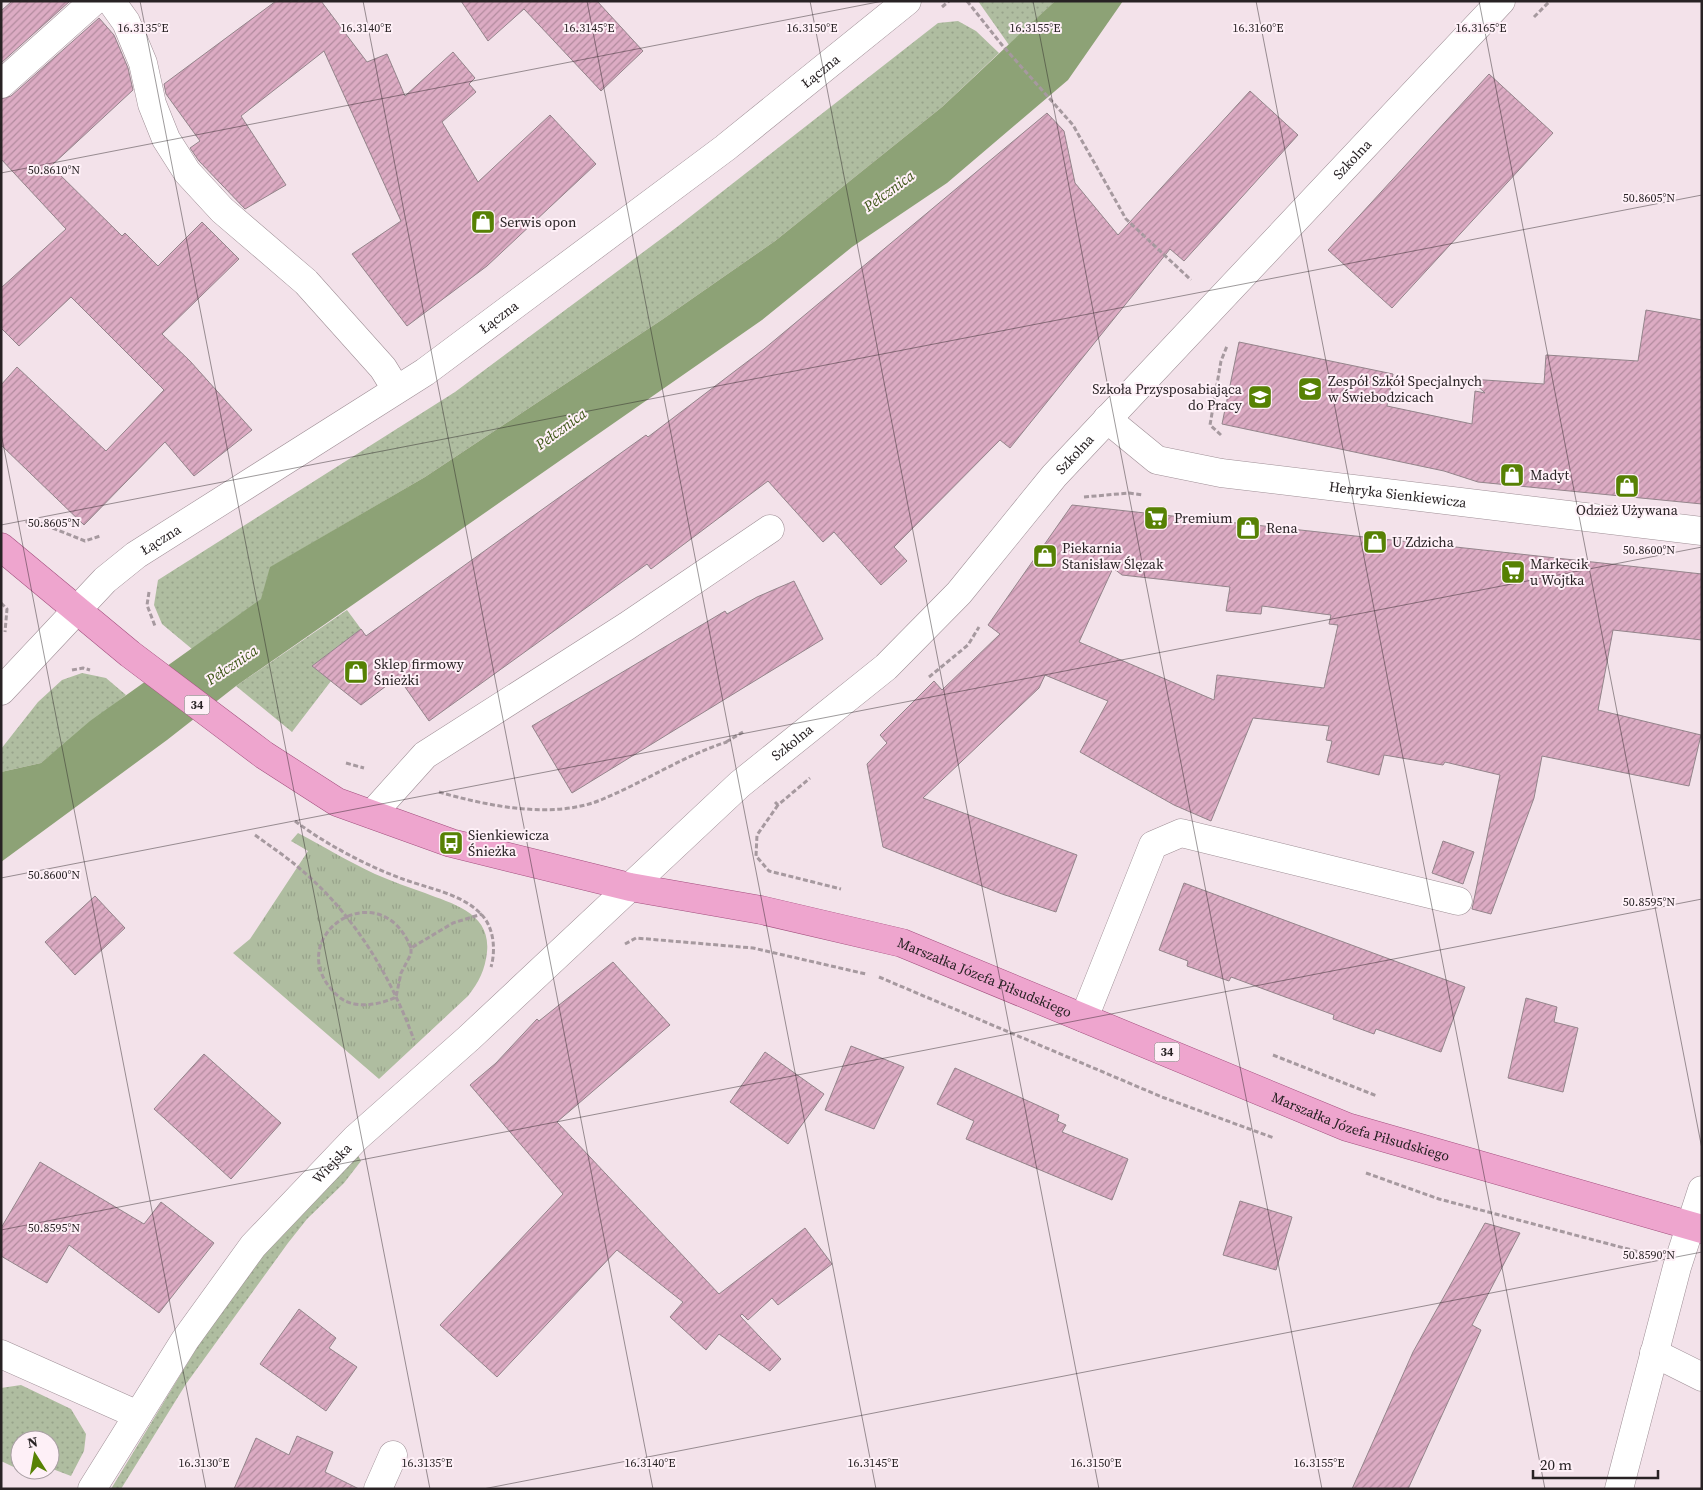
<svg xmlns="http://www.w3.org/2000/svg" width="1703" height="1490" font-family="'Source Serif 4',serif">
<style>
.grass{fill:url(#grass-dots)}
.park{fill:url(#park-tufts)}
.water{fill:#8da276}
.building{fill:url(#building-hatch);stroke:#94848b;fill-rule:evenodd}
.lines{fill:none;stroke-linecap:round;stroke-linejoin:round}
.minor-casing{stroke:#9f8f96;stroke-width:29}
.major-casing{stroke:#a2507e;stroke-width:29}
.path{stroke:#a6999f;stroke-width:3;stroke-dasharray:5 2.5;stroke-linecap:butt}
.minor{stroke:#fff;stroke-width:28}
.major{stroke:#eea5ce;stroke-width:28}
.ticks{fill:none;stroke:#282224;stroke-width:1;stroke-opacity:0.45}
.labels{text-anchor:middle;stroke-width:4;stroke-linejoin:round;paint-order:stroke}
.shield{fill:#fef0f7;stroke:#686063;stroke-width:1}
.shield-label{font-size:12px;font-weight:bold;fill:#282224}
.street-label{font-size:14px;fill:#282224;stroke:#fef0f7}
.poi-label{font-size:14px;fill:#282224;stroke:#fef0f7;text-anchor:start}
.water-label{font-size:15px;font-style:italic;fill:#3c5515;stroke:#fef0f7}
.ticks-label{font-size:12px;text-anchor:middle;fill:#282224;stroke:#fef0f7;stroke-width:4;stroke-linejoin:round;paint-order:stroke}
</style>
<defs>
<pattern id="grass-dots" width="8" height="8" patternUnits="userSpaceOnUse" patternTransform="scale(1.25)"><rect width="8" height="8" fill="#afbda0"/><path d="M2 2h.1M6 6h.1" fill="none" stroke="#97a28a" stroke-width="1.8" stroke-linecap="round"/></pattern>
<pattern id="park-tufts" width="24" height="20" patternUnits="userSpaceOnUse" patternTransform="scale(1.25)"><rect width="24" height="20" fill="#afbda0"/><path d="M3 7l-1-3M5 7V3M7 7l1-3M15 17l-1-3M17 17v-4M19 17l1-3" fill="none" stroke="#97a28a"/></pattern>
<pattern id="building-hatch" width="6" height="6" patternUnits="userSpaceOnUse" patternTransform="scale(1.25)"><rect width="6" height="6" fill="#dcabc3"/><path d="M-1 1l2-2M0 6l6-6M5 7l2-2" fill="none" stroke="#b28b9e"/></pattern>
</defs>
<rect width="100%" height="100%" fill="#f3e2ea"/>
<path class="grass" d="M978,1H1055L1009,45Z
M958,21L976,31L999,53L942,107L775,241L663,319L425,477L271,567L262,599L192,649L162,624L154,605L158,580L455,392L677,227L938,23Z
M347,610L361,629L312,666L331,681L292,732L236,686Z
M82,673L106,678L126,695L41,763L1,772V749L38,702L62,680Z
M358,1155L361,1161L344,1183L307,1219L288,1243L186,1384L121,1489H111L210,1326L265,1252Z
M21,1385L71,1409L86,1434L84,1451L71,1476L50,1468V1440H20V1470L1,1461V1388Z"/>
<path class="park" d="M298,833C323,846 349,862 375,874C391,881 408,887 425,893C453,904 491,913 487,952C485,970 479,982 468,996L379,1079L233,953L250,939L308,851L291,841Z"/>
<path class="water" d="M1055,1H1123L1068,80L947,183L852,247L762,320L236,686L167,740L1,862V772L41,763L90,721L261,599L270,567L425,477L663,319L775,241L942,107Z"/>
<path class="building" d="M12,1H70L1,63V11Z
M276,1H321L367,62L387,54L405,96L453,52L475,78L469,84L476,92L442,122L478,182L550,115L596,164L487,266L407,326L352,254L401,221L324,51L241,116L286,185L245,209L199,161L190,148L200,141L166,94L164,84Z
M461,1H597L643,51L601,91L524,9L488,41Z
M99,18L114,35L128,68L133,90L51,166L122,236L125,233L158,266L202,222L239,259L162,334L190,361L252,430L194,476L165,442L84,525L1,445V385L17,367L106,451L164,390L71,297L19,346L1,328V288L66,229L1,159V99L11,96Z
M1489,74L1553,133L1392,308L1328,250Z
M1250,91L1298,135L1184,261L1170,249L1010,448L1000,440L894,547L907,561L881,585L834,532L823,542L768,481L651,569L647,564L429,721L398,677L361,705L312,666L361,629L366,636L646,435L648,437L764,349L1047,113L1064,131L1075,183L1118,235Z
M1646,310L1702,320V504L1478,482L1444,471L1222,424L1239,342L1393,374L1387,406L1472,424L1475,391L1485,393L1470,379L1544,384L1546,355L1638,361Z
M1072,505L1702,574V640L1613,630L1598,710L1701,735L1689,786L1542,756L1534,798L1491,914L1472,909L1500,775L1445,762L1443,765L1384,755L1379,775L1327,762L1332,741L1326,740L1329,726L1253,718L1211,821L1174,805L1080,752L1108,701L1045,675L1039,688L923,798L1077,855L1056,912L1002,894L883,847L867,764L887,743L880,735L934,681L942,690L1000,634L988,625ZM1113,568L1122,575L1230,587L1226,611L1261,614L1262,606L1331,615L1329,624L1338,625L1324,688L1217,675L1214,700L1079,642Z
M794,581L823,639L572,793L532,726L725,611L727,614L757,597Z
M1443,841L1474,852L1463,884L1432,873Z
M1184,883L1465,987L1441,1052L1376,1029L1374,1034L1333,1019L1334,1015L1231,977L1229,981L1187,966L1188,961L1159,950Z
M95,896L125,928L75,975L45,942Z
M613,962L670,1025L557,1122L719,1294L805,1228L832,1264L778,1305L772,1298L748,1320L742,1314L740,1316L781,1359L770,1371L719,1334L706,1350L670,1317L683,1302L617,1250L497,1377L440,1325L563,1194L470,1085L496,1063L537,1019L539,1021Z
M1526,998L1557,1007L1554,1022L1578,1028L1563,1092L1508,1078Z
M851,1046L904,1067L874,1129L825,1110Z
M765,1052L824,1094L788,1144L730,1102Z
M204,1054L281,1123L231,1179L154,1109Z
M955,1068L1059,1115L1057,1121L1066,1125L1062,1132L1128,1159L1112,1200L966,1139L974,1121L937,1104Z
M40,1162L144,1224L161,1202L214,1243L159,1313L69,1245L47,1283L1,1256V1228Z
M1240,1201L1292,1217L1276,1270L1223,1255Z
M1485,1223L1520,1233L1472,1325L1481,1330L1408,1489H1352L1413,1352Z
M299,1309L336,1338L329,1348L357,1367L326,1411L260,1364Z
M297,1436L333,1452L325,1472L359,1489H234L256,1438L289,1455Z"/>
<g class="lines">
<defs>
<g id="minor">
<path d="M111,1L126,22L143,63L152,104L166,139L187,172L222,210L306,282L383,368L396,389"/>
<path d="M1,84L94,1"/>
<path id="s1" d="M1107,419L1157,460L1221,473L1702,531"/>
<path id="s2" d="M1,691L105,580L136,555L425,372L725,148L907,1"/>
<path d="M372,814L425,755L627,626L770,529"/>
<path d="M1084,1018L1153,845L1181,833L1458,901"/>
<path d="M1654,1353L1702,1377"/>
<path d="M1,1354L138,1415"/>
<path id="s3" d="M92,1489L185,1340L253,1246L356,1138L469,1038L740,784L886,667L959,593L1054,476L1501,1"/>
<path d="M378,1489L393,1455"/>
<path d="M1619,1489L1677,1267L1702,1190"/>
</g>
<g id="major">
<path id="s4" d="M1,547L130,654L264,755L337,802L451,843L630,887L761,910L902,943L1347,1127L1702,1229"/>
</g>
</defs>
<use href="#minor" class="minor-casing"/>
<use href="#major" class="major-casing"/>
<path class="path" d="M967,1L1002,45L1073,125L1126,219L1191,280
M942,7L949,1
M1534,17L1550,1
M1221,435L1210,425L1221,361L1227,346
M1084,497L1129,493L1143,495
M26,523L30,519L85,541L100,536
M149,592L147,605L155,626
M1,603L7,609L5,632
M72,670L83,668L90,670
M929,677L968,645L979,627
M726,742L743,732
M346,763L364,768
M439,792C487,806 555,820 603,799C644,782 685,755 727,742
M775,802L778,805L810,778
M778,805L757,835L756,856L769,871L841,889
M295,821C324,843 365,865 400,878C426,888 460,893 480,913C494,926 496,950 491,967
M255,835C270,846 285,856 298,867C353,913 390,974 414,1040
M625,944L636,938L753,948L866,974
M411,948C379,868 276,940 338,996C353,1010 380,1005 396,997L401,973L411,954V948L453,923L482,914
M879,977L1162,1097L1274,1138
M1273,1055L1377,1096
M1366,1173L1439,1199L1643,1253"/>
<use href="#minor" class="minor"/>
<use href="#major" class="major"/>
</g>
<path class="ticks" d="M140,1L430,1489M363,1L653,1489M587,1L876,1489M810,1L1099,1489M1033,1L1322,1489M1256,1L1545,1489M1479,1L1702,1149M1,173L883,1M1,433L206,1489M1,525L1702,195M1,878L1702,547M1,1230L1702,899M483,1489L1702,1252"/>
<defs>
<symbol id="shop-square" viewBox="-11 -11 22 22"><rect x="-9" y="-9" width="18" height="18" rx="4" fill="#578104" stroke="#fef0f7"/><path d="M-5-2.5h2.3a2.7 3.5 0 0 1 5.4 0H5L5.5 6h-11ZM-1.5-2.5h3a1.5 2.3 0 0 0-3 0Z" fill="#fff"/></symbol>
<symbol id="school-square" viewBox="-11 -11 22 22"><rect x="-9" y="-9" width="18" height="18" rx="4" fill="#578104" stroke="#fef0f7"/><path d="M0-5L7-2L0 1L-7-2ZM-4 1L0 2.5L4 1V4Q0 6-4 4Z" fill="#fff"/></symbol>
<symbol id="supermarket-square" viewBox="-11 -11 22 22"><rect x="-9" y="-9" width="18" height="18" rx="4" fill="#578104" stroke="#fef0f7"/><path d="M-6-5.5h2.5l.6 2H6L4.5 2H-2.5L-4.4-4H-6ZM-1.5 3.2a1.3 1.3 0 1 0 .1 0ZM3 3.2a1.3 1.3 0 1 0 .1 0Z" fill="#fff"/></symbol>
<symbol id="bus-square" viewBox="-11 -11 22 22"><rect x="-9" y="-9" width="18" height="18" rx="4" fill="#578104" stroke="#fef0f7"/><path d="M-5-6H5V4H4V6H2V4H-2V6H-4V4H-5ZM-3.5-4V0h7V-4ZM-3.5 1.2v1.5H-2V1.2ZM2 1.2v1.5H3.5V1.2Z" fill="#fff"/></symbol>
</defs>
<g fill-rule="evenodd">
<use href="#shop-square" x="469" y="208" width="28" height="28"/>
<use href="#school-square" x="1296" y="375" width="28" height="28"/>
<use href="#school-square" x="1246" y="383" width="28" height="28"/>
<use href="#shop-square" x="1498" y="461" width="28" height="28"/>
<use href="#shop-square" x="1613" y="472" width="28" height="28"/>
<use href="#supermarket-square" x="1142" y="504" width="28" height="28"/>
<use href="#shop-square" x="1234" y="514" width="28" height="28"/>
<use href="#shop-square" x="1361" y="528" width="28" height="28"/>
<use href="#shop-square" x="1031" y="542" width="28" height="28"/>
<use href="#supermarket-square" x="1499" y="558" width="28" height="28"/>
<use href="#shop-square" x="342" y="658" width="28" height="28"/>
<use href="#bus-square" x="437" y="829" width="28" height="28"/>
</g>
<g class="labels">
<g class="shield">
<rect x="184.5" y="695.5" width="25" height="19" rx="4"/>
<rect x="1154.5" y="1042.5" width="25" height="19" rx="4"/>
</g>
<g class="shield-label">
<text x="197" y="709">34</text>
<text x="1167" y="1056">34</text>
</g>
<g class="street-label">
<text dy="5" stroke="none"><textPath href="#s2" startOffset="1031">Łączna</textPath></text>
<text dy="5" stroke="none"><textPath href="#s3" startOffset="1840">Szkolna</textPath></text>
<text dy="5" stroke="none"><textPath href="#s2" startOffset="626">Łączna</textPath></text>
<text dy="5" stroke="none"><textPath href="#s3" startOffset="1435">Szkolna</textPath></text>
<text dy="5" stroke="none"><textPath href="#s1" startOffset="308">Henryka Sienkiewicza</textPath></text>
<text dy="5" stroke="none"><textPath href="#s2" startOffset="221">Łączna</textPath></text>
<text dy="5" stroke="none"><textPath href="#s3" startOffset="1030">Szkolna</textPath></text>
<text dy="5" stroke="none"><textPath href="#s4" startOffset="1095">Marszałka Józefa Piłsudskiego</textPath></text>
<text dy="5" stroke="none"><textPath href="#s4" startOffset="1500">Marszałka Józefa Piłsudskiego</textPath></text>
<text dy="5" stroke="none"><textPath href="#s3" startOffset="406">Wiejska</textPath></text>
</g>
<g class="poi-label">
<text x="500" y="227">Serwis opon</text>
<text x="1328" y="386">Zespół Szkół Specjalnych<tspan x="1328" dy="16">w Świebodzicach</tspan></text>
<text x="1242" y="394" text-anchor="end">Szkoła Przysposabiająca<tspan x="1242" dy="16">do Pracy</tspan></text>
<text x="1530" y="480">Madyt</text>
<text x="1627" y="515" text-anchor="middle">Odzież Używana</text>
<text x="1174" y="523">Premium</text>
<text x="1266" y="533">Rena</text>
<text x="1392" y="547">U Zdzicha</text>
<text x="1062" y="553">Piekarnia<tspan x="1062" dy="16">Stanisław Ślęzak</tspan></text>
<text x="1530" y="569">Markecik<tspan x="1530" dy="16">u Wojtka</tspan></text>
<text x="374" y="669">Sklep firmowy<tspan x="374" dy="16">Śnieżki</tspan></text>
<text x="468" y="840">Sienkiewicza<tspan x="468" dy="16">Śnieżka</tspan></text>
</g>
<g class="water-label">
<text transform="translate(889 191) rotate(-36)" y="5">Pełcznica</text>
<text transform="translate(561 429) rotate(-36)" y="5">Pełcznica</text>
<text transform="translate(232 665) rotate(-34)" y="5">Pełcznica</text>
</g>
</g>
<g class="ticks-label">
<text x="143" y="32">16.3135°E</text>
<text x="366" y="32">16.3140°E</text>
<text x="589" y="32">16.3145°E</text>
<text x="812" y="32">16.3150°E</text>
<text x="1035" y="32">16.3155°E</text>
<text x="1258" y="32">16.3160°E</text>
<text x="1481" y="32">16.3165°E</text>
<text x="54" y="174">50.8610°N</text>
<text x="1649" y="202">50.8605°N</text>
<text x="54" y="527">50.8605°N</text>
<text x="1649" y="554">50.8600°N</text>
<text x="54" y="879">50.8600°N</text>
<text x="1649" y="906">50.8595°N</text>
<text x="54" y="1232">50.8595°N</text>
<text x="1649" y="1259">50.8590°N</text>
<text x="204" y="1467">16.3130°E</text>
<text x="427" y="1467">16.3135°E</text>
<text x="650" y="1467">16.3140°E</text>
<text x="873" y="1467">16.3145°E</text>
<text x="1096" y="1467">16.3150°E</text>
<text x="1319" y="1467">16.3155°E</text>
</g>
<rect width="1703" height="1490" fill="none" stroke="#282224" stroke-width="5"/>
<g transform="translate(35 1455) rotate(349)"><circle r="24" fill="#fef0f7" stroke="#a89ea3"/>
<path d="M0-4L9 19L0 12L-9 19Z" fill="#578104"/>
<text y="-8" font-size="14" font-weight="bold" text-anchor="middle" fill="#282224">N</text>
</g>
<path d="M1533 1470v8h125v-8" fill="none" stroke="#282224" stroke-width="2.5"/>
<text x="1540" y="1470" font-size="15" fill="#282224" stroke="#fef0f7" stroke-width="4" paint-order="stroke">20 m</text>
</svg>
